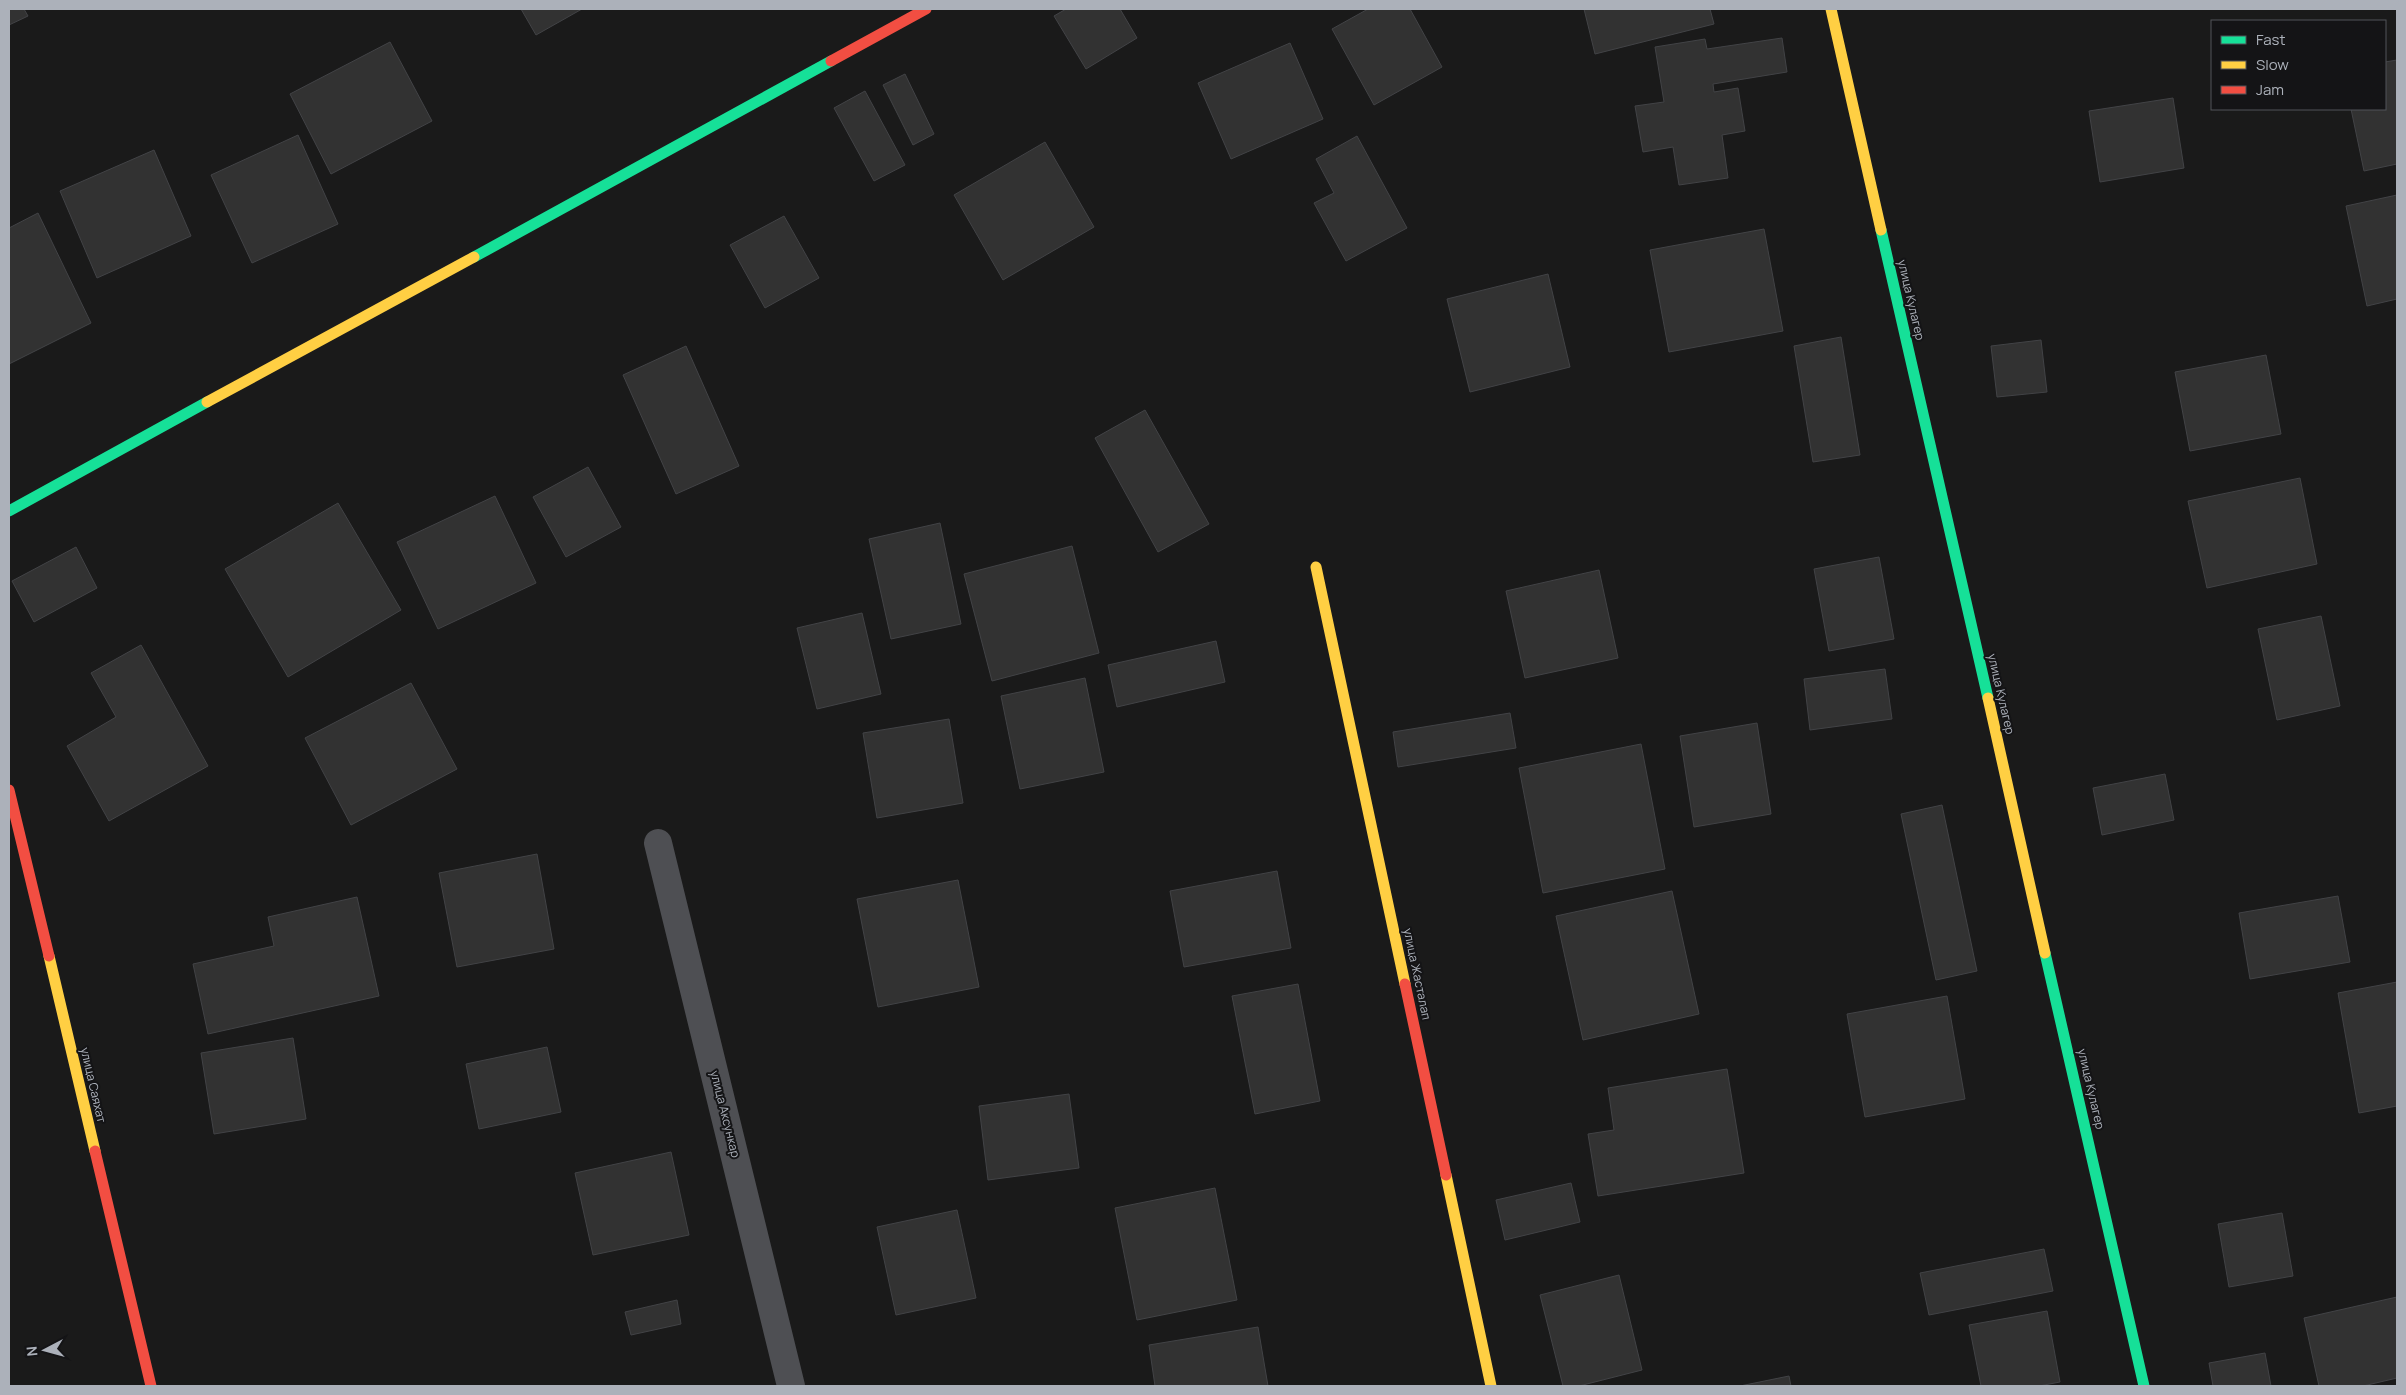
<svg xmlns="http://www.w3.org/2000/svg" width="2406" height="1395" font-family="Manrope,sans-serif">
<style>
.building{fill:#323232;stroke:#424346}
.lines{fill:none;stroke-linecap:round;stroke-linejoin:round}
.street{stroke:#4e4f53;stroke-width:28}
.fast{stroke:#16e098;stroke-width:11}
.slow{stroke:#ffcf43;stroke-width:11}
.jam{stroke:#f24e42;stroke-width:11}
.labels{text-anchor:middle;stroke-width:4;stroke-linejoin:round;paint-order:stroke}
.street-label{font-size:12px;fill:#acb1ba;stroke:#141416}
</style>
<rect width="100%" height="100%" fill="#1a1a1a"/>
<path class="building" d="M9,9H24L28,16L9,25Z
M521,9H582L536,35Z
M1066,9H1120L1137,38L1086,69L1054,16Z
M1368,9H1410L1442,67L1374,105L1332,29Z
M1584,9H1710L1714,24L1595,54Z
M1782,38L1787,72L1713,84L1714,92L1738,88L1745,131L1722,135L1728,178L1679,185L1673,147L1643,152L1635,106L1664,102L1655,47L1705,39L1707,49Z
M390,42L432,121L331,174L290,94Z
M1290,43L1323,119L1231,159L1198,83Z
M2397,60V164L2364,171L2351,109H2385V62Z
M905,74L934,134L913,145L883,85Z
M865,91L905,165L874,181L834,108Z
M2173,98L2184,168L2100,182L2089,111Z
M298,135L338,224L252,263L211,175Z
M1357,136L1407,228L1346,261L1314,203L1334,193L1316,159Z
M1045,142L1094,227L1003,280L954,195Z
M154,150L191,236L97,278L60,191Z
M2397,195V299L2367,306L2346,206Z
M38,213L91,323L9,364V228Z
M784,216L819,278L765,308L730,245Z
M1764,229L1783,331L1669,352L1650,250Z
M1548,274L1570,367L1470,392L1447,299Z
M1841,337L1860,455L1813,462L1794,346Z
M2041,340L2047,392L1997,397L1991,346Z
M686,346L739,466L676,494L623,375Z
M2266,355L2281,434L2190,451L2175,372Z
M1145,410L1209,524L1158,552L1095,438Z
M588,467L621,527L566,557L533,497Z
M2300,478L2317,564L2207,588L2188,501Z
M495,496L536,583L438,629L397,542Z
M338,503L401,610L288,677L225,569Z
M940,523L961,624L891,639L869,539Z
M1072,546L1099,653L992,681L964,574Z
M76,547L97,588L34,622L12,581Z
M1879,557L1894,639L1829,651L1814,569Z
M1599,570L1618,658L1525,678L1506,591Z
M862,613L881,694L817,709L797,628Z
M2321,616L2340,706L2277,720L2258,629Z
M1216,641L1225,682L1117,707L1108,665Z
M141,645L208,766L109,821L67,746L116,717L91,673Z
M1885,669L1892,719L1810,730L1804,679Z
M1085,678L1104,772L1020,789L1001,696Z
M411,683L457,769L351,825L305,738Z
M1510,713L1516,748L1398,767L1393,732Z
M949,719L963,803L877,818L863,733Z
M1757,723L1771,814L1694,827L1680,736Z
M1641,744L1665,869L1543,893L1519,768Z
M2165,774L2174,820L2102,835L2093,788Z
M1942,805L1977,971L1936,980L1901,814Z
M537,854L554,949L457,967L439,873Z
M1277,871L1291,948L1184,967L1170,891Z
M958,880L979,987L878,1007L857,899Z
M1672,891L1699,1014L1583,1040L1556,916Z
M2338,896L2350,962L2250,979L2239,913Z
M357,897L379,996L208,1034L193,964L274,946L268,917Z
M2397,982V1106L2359,1113L2338,993Z
M1298,984L1320,1101L1255,1114L1232,996Z
M1947,996L1965,1099L1865,1117L1847,1014Z
M293,1038L306,1119L214,1134L201,1053Z
M547,1047L561,1112L479,1129L466,1064Z
M1727,1069L1744,1173L1598,1196L1588,1134L1614,1130L1608,1088Z
M1069,1094L1079,1168L988,1180L979,1106Z
M671,1152L689,1235L593,1255L575,1173Z
M1571,1183L1580,1222L1505,1240L1496,1200Z
M1215,1188L1237,1300L1137,1320L1115,1208Z
M957,1210L976,1298L896,1315L877,1227Z
M2282,1213L2293,1276L2229,1287L2218,1224Z
M2044,1249L2053,1291L1929,1315L1920,1273Z
M1619,1275L1642,1370L1579,1386H1563L1540,1295Z
M2397,1297V1378L2363,1386H2319L2304,1318Z
M677,1300L681,1324L631,1335L625,1312Z
M2047,1311L2060,1382L2039,1386H1981L1969,1325Z
M1258,1327L1268,1386H1155L1149,1345Z
M2265,1353L2271,1386H2213L2209,1363Z
M1789,1376L1791,1386H1740Z"/>
<g class="lines">
<path class="street" d="M658,843L791,1386"/>
<path class="fast" d="M1881,230L1988,698
M474,257L831,61
M9,511L207,402
M2045,953L2144,1386"/>
<path class="slow" d="M1831,9L1881,230
M207,402L474,257
M1316,567L1405,984
M1988,698L2045,953
M49,956L95,1151
M1446,1175L1491,1386"/>
<path class="jam" d="M831,61L926,9
M9,790L49,956
M1405,984L1446,1175
M95,1151L151,1386"/>
</g>
<g class="labels">
<g class="street-label">
<text transform="translate(1911 300) rotate(77)" y="4">улица Кулагер</text>
<text transform="translate(2001 694) rotate(77)" y="4">улица Кулагер</text>
<text transform="translate(1417 974) rotate(78)" y="4">улица Жасталап</text>
<text transform="translate(93 1085) rotate(77)" y="4">улица Саяхат</text>
<text transform="translate(2091 1089) rotate(77)" y="4">улица Кулагер</text>
<text transform="translate(725 1114) rotate(76)" y="4">улица Аксункар</text>
</g>
</g>
<rect width="2406" height="1395" fill="none" stroke="#acb1ba" stroke-width="20"/>
<rect x="2211" y="20" width="175" height="90" fill="#141416" stroke="#515358"/>
<rect x="2221" y="36" width="25" height="8" fill="#16e098" stroke="#515358"/>
<text x="2256" y="45" font-size="15" fill="#acb1ba">Fast</text>
<rect x="2221" y="61" width="25" height="8" fill="#ffcf43" stroke="#515358"/>
<text x="2256" y="70" font-size="15" fill="#acb1ba">Slow</text>
<rect x="2221" y="86" width="25" height="8" fill="#f24e42" stroke="#515358"/>
<text x="2256" y="95" font-size="15" fill="#acb1ba">Jam</text>
<g transform="translate(45 1350) rotate(264)" stroke="#141416" stroke-width="4" paint-order="stroke">
<path d="M0-4L9 19L0 12L-9 19Z" fill="#acb1ba"/>
<text y="-8" font-size="14" font-weight="bold" text-anchor="middle" fill="#acb1ba">N</text>
</g>
</svg>
